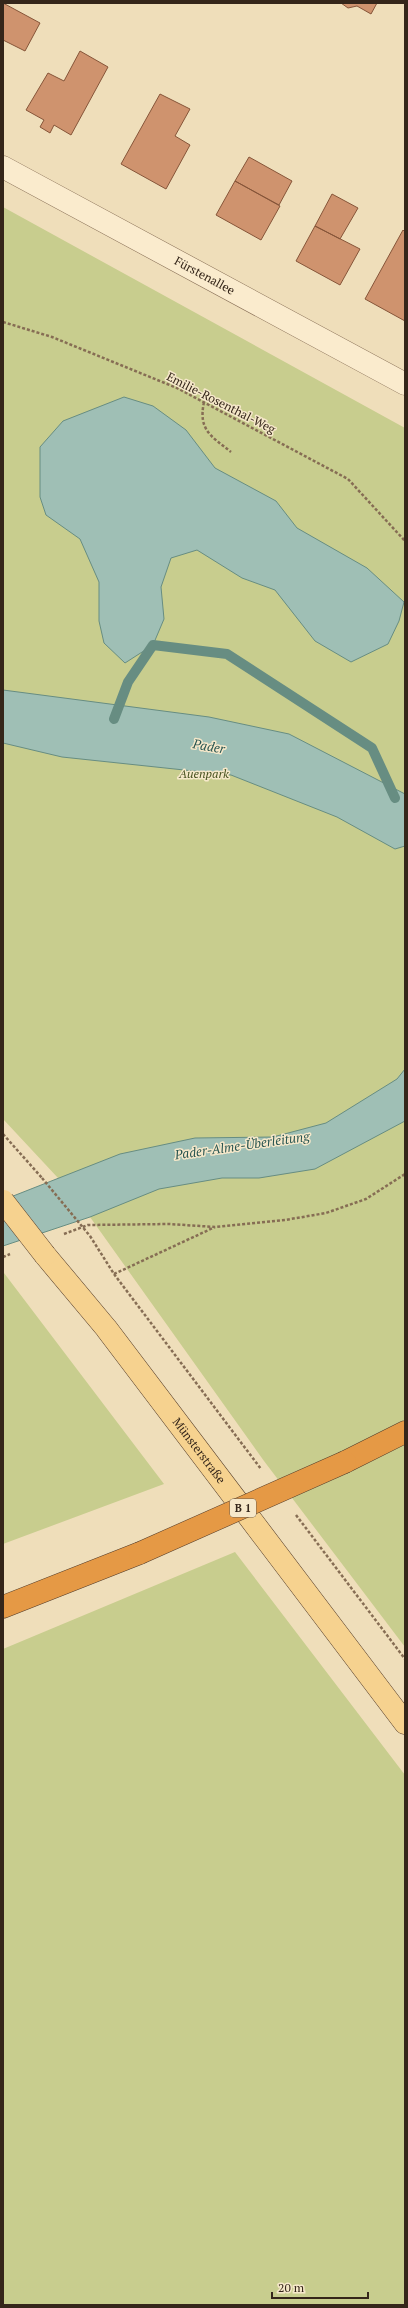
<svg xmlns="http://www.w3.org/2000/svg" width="408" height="2308" font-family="'PT Serif',serif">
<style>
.green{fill:#c8cd8e}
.water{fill:#9fbfb5;stroke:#678d82}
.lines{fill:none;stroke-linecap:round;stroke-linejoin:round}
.stream{stroke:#678d82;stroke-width:10}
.building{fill:#cf936e;stroke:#865539}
.minor-casing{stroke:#866d54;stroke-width:23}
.major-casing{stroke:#533b29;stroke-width:23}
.highway-casing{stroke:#533b29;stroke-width:23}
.path{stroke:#866d54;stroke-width:2.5;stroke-dasharray:3 2;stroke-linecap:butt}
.minor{stroke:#faebcd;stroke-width:22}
.major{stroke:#f6d28f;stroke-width:22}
.highway{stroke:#e59945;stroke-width:22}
.major-bridge-casing{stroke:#533b29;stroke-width:23;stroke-linecap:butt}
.highway-bridge-casing{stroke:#533b29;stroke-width:23;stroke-linecap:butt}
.path-bridge{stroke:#866d54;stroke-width:2.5;stroke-dasharray:3 2;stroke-linecap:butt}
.major-bridge{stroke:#f6d28f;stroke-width:22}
.highway-bridge{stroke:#e59945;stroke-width:22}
.labels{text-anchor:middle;stroke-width:3;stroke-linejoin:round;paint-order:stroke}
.shield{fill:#f6e8ca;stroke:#6f604f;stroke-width:1}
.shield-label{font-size:11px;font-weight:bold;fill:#35261a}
.street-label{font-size:12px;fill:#35261a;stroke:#f6e8ca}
.park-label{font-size:12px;font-style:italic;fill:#47521f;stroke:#f6e8ca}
.water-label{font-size:13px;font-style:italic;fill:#285551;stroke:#f6e8ca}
</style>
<rect width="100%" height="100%" fill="#efdeba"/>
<path class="green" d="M3,207L405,428V1647L264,1461L90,1217L58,1178L3,1119Z
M4,1273L164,1484L3,1544V1274Z
M235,1552L405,1775V2305H3V1649Z"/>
<path class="water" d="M124,397L153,406L186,430L215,468L276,501L297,528L367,568L404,602L399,621L388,644L351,662L315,641L275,590L242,578L197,550L171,558L161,587L164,619L153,645L125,663L104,643L99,621V582L80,539L46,515L40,497V447L63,421Z
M3,690L209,717L289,734L405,794V846L395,849L337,817L231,775L62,757L3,743Z
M405,1069V1121L315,1169L259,1178H222L159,1189L90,1217L3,1246V1200L120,1154L195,1138L273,1137L326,1123L397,1079Z"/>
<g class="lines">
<path class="stream" d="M114,719L128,682L153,645L227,654L372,748L395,798"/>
</g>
<path class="building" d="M3,3L40,23L25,51L3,40Z
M377,3L371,14L357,6L348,8L341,3Z
M80,51L108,67L71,135L54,125L50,133L40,127L44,120L26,110L48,73L64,81Z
M160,94L190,109L175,136L190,145L166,189L121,164Z
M249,157L292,181L279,205L235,181Z
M235,181L280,206L261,240L216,215Z
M332,194L358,208L340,239L315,226Z
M315,226L360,249L340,285L296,261Z
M403,230L405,232V321L365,299Z"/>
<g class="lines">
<defs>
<g id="minor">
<path id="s1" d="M3,167L405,384"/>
</g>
<g id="major">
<path id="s2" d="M45,1255L106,1328L405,1723"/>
</g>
<path id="highway" d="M345,1462L405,1432
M3,1607L140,1553"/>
</defs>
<use href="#minor" class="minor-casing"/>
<use href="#major" class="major-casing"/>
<use href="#highway" class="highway-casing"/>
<path class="path" d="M3,322L52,337L177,388L348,479L405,541
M204,402C198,430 211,436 231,452
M3,1134L42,1178
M64,1234L88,1225L169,1224L215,1227L285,1220L326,1213L366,1199L405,1174
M90,1236L114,1274L261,1469
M3,1257L10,1254
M114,1274L215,1227
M296,1515L405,1659"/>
<use href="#minor" class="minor"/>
<use href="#major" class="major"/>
<use href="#highway" class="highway"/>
<defs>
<path id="major-bridge" d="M3,1201L45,1255"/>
<path id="highway-bridge" d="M140,1553L345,1462"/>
</defs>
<use href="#major-bridge" class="major-bridge-casing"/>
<use href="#highway-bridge" class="highway-bridge-casing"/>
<path class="path-bridge" d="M42,1178L90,1236"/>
<use href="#major-bridge" class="major-bridge"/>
<use href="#highway-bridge" class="highway-bridge"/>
</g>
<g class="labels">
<rect class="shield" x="230" y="1499" width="26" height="18" rx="3"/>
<g class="shield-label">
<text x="243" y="1512">B 1</text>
</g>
<g class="street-label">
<text dy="4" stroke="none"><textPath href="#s1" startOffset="229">Fürstenallee</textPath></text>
<text transform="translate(221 403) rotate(27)" y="4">Emilie-Rosenthal-Weg</text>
<text dy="4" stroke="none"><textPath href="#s2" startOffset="249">Münsterstraße</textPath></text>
</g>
<g class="park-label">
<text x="204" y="778">Auenpark</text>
</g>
<g class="water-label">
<text transform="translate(209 746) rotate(10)" y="5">Pader</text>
<text transform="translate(242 1145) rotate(-8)" y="5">Pader-Alme-Überleitung</text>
</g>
</g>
<rect width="408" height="2308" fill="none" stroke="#35261a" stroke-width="8"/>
<path d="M272 2292v6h96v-6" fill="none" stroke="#35261a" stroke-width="2"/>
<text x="278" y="2292" font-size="12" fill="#35261a" stroke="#f6e8ca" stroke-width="3" paint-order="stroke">20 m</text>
</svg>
